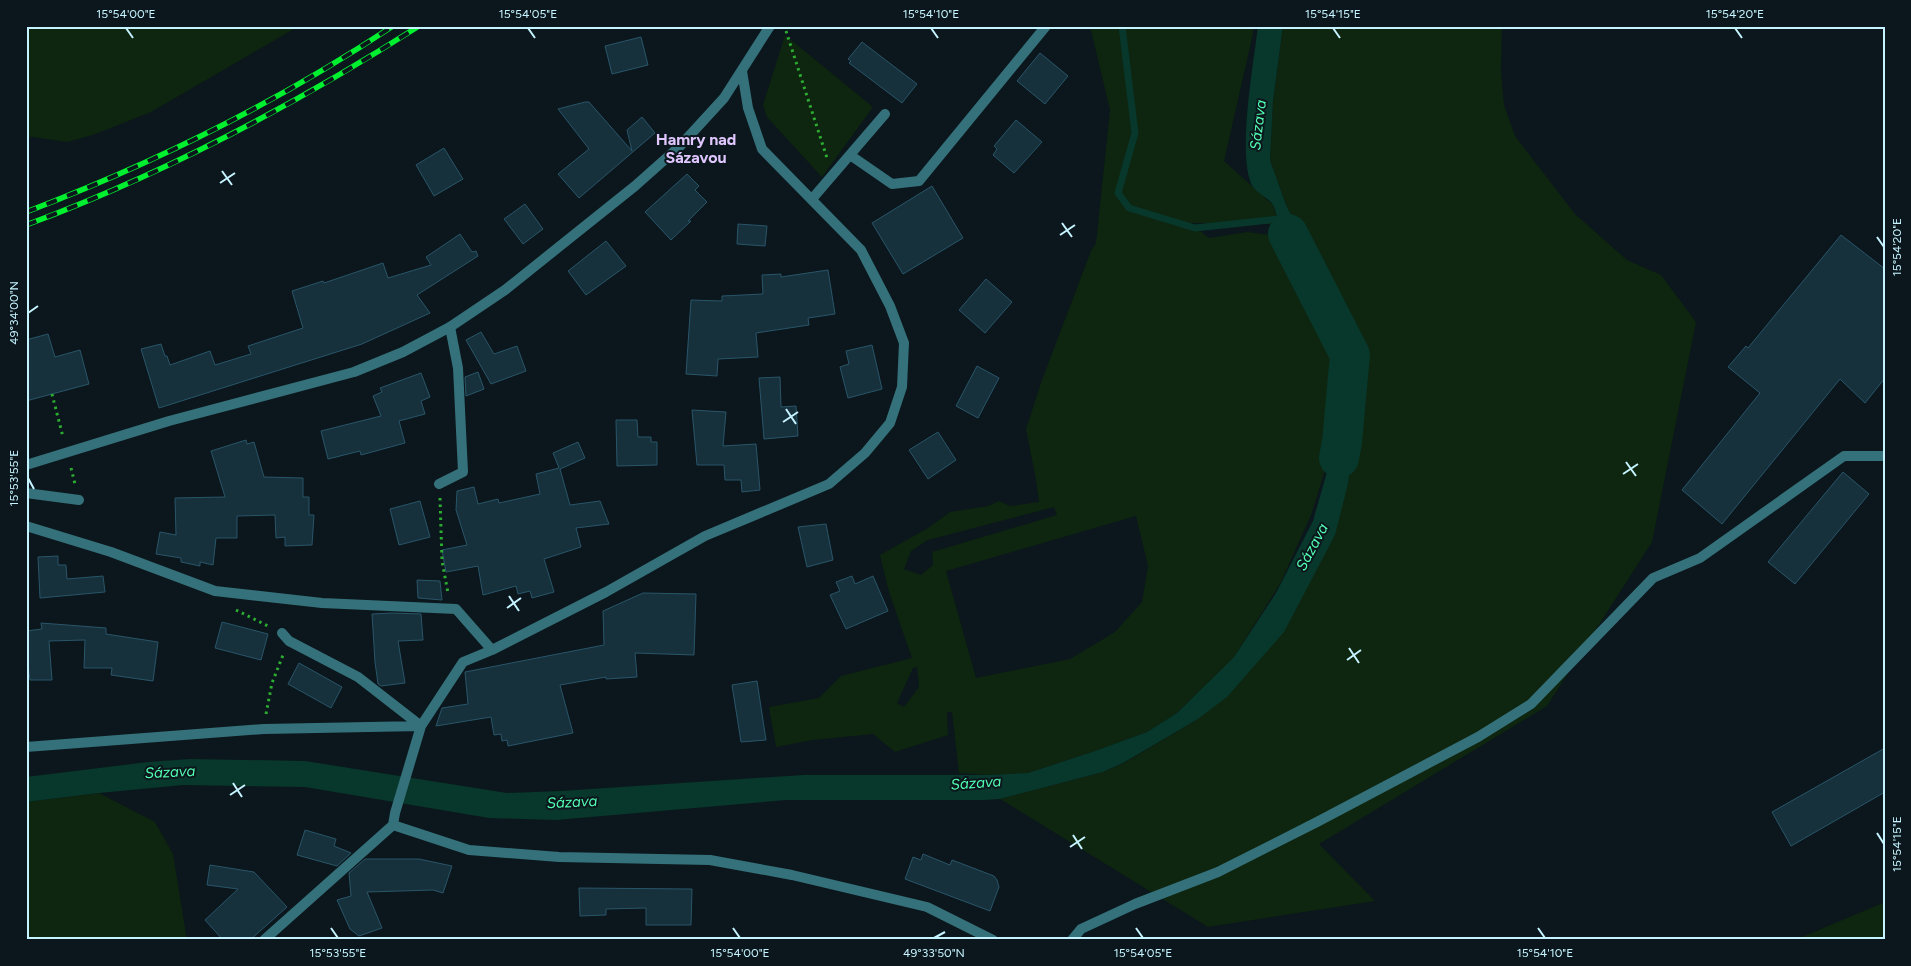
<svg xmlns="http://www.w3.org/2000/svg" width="1911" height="966" font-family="Figtree,sans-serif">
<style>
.green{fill:#0e2510;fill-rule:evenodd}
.water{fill:#08372b}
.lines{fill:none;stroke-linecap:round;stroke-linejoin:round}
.stream{stroke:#08372b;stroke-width:7}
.river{stroke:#08372b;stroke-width:40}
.building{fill:#17313c;stroke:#295569}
.path{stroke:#2cac31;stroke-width:3;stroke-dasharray:2.5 4;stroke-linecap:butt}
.service{stroke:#35717b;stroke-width:10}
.minor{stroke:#35717b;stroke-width:10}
.tertiary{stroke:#35717b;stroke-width:10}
.rail-casing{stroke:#00f030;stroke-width:5.5}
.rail{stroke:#0b171c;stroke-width:4;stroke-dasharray:11;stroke-linecap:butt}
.ticks{fill:none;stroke:#c5f3ff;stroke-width:2}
.labels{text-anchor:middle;stroke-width:4;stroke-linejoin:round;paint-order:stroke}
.water-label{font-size:15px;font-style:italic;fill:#53ffb4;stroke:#0b171c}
.quarter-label{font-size:16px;font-weight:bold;fill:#e1c7ff;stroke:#0b171c}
.neatline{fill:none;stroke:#c5f3ff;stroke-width:2}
.ticks-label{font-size:12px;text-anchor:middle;fill:#c5f3ff}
</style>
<rect width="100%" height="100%" fill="#0b171c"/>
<path class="green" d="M26,26H299L151,112L93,135L67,142L26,136Z
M1090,26H1253V34L1224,161L1273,205L1279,224L1190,223L1209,238L1247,232L1271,235L1291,255L1321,293L1347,346L1352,384L1311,515L1280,584L1234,657L1177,713L1147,732L1096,751L1028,773L989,775L959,773L952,712H947L948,735L895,752L873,734L813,740L776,747L769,707L819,698L841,676L912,658L889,592L880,555L928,528L950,512L988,506L999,501L1010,506L1039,502L1036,480L1026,429L1042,380L1091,251L1096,243L1110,110ZM1054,507L1057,515L932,552L933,565L921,575L904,569L911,551L928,540ZM1136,516L1148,566L1142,602L1115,632L1070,659L976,678L946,571ZM917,667L919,687L904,707L897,703L913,668Z
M1283,26H1502L1501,72L1504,105L1515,136L1575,214L1627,260L1661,275L1696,322L1652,542L1547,706L1319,844L1375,901L1208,927L1000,799L1103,772L1124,763L1198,719L1348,484L1364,370L1361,347L1286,205L1270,160L1273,101Z
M785,35L873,107L822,177L767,117L763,105Z
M99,793L155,822L173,854L187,940H26V802Z
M1885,902V940H1795Z"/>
<path class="water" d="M1258,26H1283L1273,101L1270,160L1286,205L1361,347L1364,370L1348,484L1335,535L1284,632L1227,697L1198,719L1123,763L1103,772L1000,799L983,800H786L556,820L489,818L305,787L183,785L99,793L26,802V777L148,762L190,759L305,761L507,793L561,791L803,775H989L1028,773L1095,751L1147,732L1177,713L1234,657L1276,593L1313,521L1352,384L1347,346L1321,293L1284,248L1272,224L1278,223C1277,218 1276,210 1273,205C1269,198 1258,194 1253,187C1236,159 1254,61 1258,26Z"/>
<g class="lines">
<path class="stream" d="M1122,26L1135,133L1118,193L1129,208L1195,228L1280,219"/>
<path class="river" d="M1288,234L1350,355L1342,442L1339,458"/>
</g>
<path class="building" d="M641,37L648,65L612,74L605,46Z
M862,42L917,84L902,103L849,63L851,61L848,59Z
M1040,53L1068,76L1045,104L1017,81Z
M585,102H589L632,151L627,130L642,117L655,133L579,198L558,174L589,149L558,109Z
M1016,120L1042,142L1014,173L993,155L997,149L994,146Z
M444,148L463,179L434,196L416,165Z
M687,174L699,186L695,190L707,202L688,221H691L671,240L645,212Z
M932,186L963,238L903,274L872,223Z
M525,204L543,229L523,244L504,219Z
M738,224L767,226L765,246L737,244Z
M460,234L472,252L476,251L478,256L417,295L430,313L362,344L159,408L141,349L161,344L165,356H167L170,365L210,351L215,365L251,354L248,346L303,328L292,291L323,281L324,283L383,263L388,278L431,265L426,257Z
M1841,235L1885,269V378L1865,403L1840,379L1722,524L1682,490L1760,393L1728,367L1746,346L1748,348Z
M606,241L626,266L586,295L568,271Z
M828,270L835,314L808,318L809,325L756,333L758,357L718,359L717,376L686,374L691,300L722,301V296L763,294L762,275L781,274V277Z
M986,279L1012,302L985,333L959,310Z
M481,332L494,354L517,346L526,371L491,384L466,340Z
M48,334L55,357L80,350L89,384L26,401V340Z
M872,345L882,389L848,398L840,367L849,364L846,351Z
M977,366L999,378L978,418L956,406Z
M478,372L484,389L466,396L465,377Z
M421,373L430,397L421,401L425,414L399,421L405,443L361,455L360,451L328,459L321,431L381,416L373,396L382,392L380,388Z
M780,377L781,407L796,406L798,436L764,439L759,378Z
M692,410L726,412L723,446L756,444L760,490L742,492L741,480H725L724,465H697Z
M616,420H637L638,437H651V442H657V465L617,466Z
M938,432L956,460L928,479L909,450Z
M246,440L247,444L254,442L264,477L303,478V497H309V515H314L312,545L285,546V537L276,538L275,515L237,516V538H216L213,565L200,562V566L181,562V558L156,554L160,532L176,535L175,498L225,497L211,451Z
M578,442L585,458L560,469L570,505L600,501L609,524L576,528L581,547L544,559L554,592L532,598L530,591L518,594L516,586L483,595L478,566L446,572L442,550L467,545L456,510L457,491L474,487L478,504L498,499L499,503L540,494L536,474L559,468L553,453Z
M1843,472L1869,494L1795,584L1768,562Z
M420,501L430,537L399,545L390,509Z
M826,524L833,560L807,567L798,527Z
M58,556V565H66L67,579L103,576L105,592L40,598L38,557Z
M852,576L855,584L873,576L888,611L846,629L830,595L840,591L836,582Z
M417,580L440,581L442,600L418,598Z
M643,593L696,594L694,655L635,653L637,677L606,679V677L560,685L573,733L508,746L507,740L502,741L501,734L494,735L491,717L436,726L442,708L468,704L465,672L604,645L603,611Z
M391,613L421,614L423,640L398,641L405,683L381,686L378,684L375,662L372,614Z
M222,622L268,634L261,660L215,648Z
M41,623L106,628V634L158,642L153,681L111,675L112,668H84L85,640L49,641L52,680H30L26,651V631L42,629Z
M299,663L342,687L331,708L288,684Z
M757,681L766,740L741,742L732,685Z
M1885,748V792L1791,846L1772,812Z
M305,830L336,839L334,846L351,853L337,866L297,855Z
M923,854L950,865L952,860L994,876L997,880L999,887L990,911L905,879L913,857L921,860Z
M365,859H419L452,866L443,893L433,890L367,892L382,928L359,936L350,929L337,900L351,896L349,873Z
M210,865L254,872L287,907L250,940H223L205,920L238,889L207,885Z
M579,888L692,889L691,925H646V908L606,909V915L580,916Z"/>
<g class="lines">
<path class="path" d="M786,31L827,158
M52,394L63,437
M71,468L75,484
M440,498L442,561L448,593
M236,610L268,626
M266,714L272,683L283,655"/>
<path class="service" d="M1072,940L1081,929L1135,904L1218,872L1317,822L1478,737L1531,704L1653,578L1700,558L1844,456H1885"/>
<path class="minor" d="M742,71L748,108L762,149L861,250L890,306L904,343L902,387L890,423L865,453L829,484L705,536L606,592L492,650L463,662L421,726L395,813L393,825L469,850L559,857L710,860L792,875L927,907L993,940
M850,155L892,184L919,181L1046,26
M812,199L885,114
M439,484L463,472L458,368L450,327
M26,493L79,500
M26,526L111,552L215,591L322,603L456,609L492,650
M282,633L289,641L358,677L421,726
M26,747L264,729L421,726
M264,940L393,825"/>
<path class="tertiary" d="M26,465L169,421L354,372L403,352L450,327L505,290L635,186L680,146L724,98L770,26"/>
<defs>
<path id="rail" d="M26,212C155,163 278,102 393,26
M26,225C166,173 293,106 419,26"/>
</defs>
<use href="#rail" class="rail-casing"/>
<use href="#rail" class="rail"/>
</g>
<path class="ticks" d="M126,28L133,38M528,28L535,38M931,28L938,38M1333,28L1340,38M1735,28L1742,38M222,171L232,185M220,183L235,173M1062,223L1072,237M1060,235L1075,225M1877,237L1884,247M28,313L38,306M786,409L796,424M783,422L798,412M1626,462L1636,476M1623,474L1638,464M28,478L34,489M509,596L519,611M507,608L521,598M1349,648L1359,663M1347,660L1361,650M233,783L242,797M230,795L245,785M1877,833L1884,844M1073,835L1082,849M1070,847L1085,837M331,928L338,938M733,928L740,938M1136,928L1143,938M1538,928L1545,938M934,938L945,932"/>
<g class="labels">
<g class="water-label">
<text transform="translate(1258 125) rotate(-83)" y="5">Sázava</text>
<text transform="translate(1312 547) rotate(-62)" y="5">Sázava</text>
<text transform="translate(170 772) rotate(-3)" y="5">Sázava</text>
<text transform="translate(976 783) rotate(-4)" y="5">Sázava</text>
<text transform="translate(572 802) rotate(-3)" y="5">Sázava</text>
</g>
<g class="quarter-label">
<text x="696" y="145">Hamry nad<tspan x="696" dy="18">Sázavou</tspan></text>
</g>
</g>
<rect width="1911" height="966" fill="none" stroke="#0b171c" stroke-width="55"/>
<rect x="28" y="28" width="1856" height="910" class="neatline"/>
<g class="ticks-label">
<text x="126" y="18">15°54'00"E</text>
<text x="528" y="18">15°54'05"E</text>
<text x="931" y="18">15°54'10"E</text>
<text x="1333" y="18">15°54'15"E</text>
<text x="1735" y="18">15°54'20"E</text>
<text transform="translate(1897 247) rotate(-90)" y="4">15°54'20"E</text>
<text transform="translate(14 313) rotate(-90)" y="4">49°34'00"N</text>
<text transform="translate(14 478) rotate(-90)" y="4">15°53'55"E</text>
<text transform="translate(1897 844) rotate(-90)" y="4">15°54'15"E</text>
<text x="338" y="957">15°53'55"E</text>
<text x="740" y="957">15°54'00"E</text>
<text x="934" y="957">49°33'50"N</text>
<text x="1143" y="957">15°54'05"E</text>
<text x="1545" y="957">15°54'10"E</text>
</g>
</svg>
